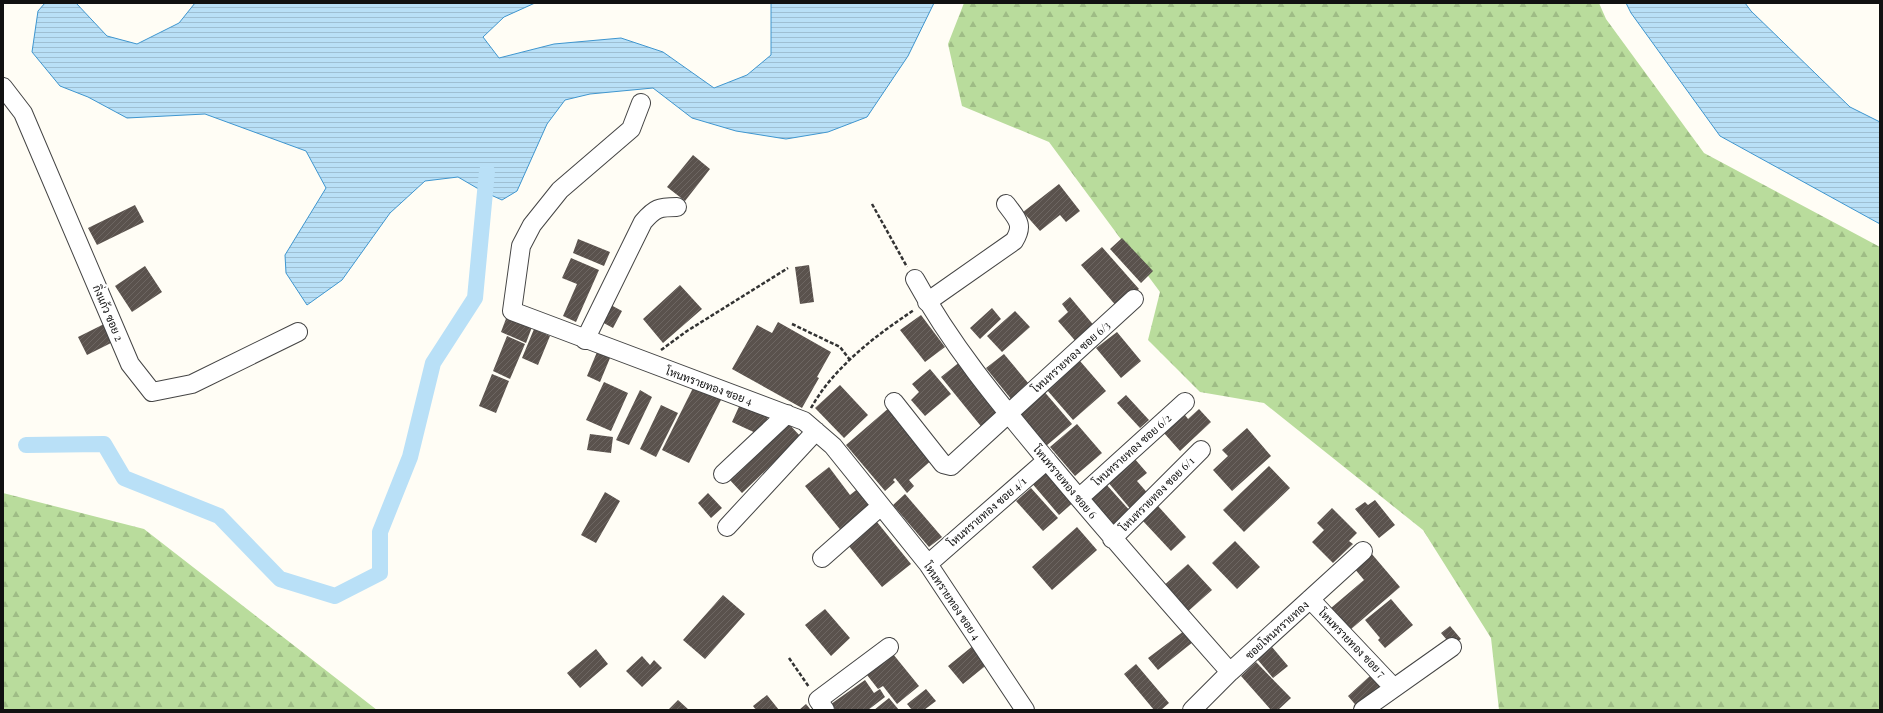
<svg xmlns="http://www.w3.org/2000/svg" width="1883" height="713" font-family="'Playfair Display',Sarabun,serif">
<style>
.forest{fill:url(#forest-firs)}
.water{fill:url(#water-rules);stroke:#3f96cf}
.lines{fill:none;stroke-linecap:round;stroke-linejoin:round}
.canal{stroke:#b9e0f7;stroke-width:16}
.building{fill:url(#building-hatch)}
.minor-casing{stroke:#444;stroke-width:20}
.path{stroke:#333;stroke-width:2.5;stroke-dasharray:4 2;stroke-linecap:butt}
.minor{stroke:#fff;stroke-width:18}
.labels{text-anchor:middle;stroke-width:4;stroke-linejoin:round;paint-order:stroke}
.street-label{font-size:11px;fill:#111;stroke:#fff}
</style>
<defs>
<pattern id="forest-firs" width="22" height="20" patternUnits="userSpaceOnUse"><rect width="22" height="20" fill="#b9dc9c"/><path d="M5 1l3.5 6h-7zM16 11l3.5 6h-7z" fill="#9ebc85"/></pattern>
<pattern id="water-rules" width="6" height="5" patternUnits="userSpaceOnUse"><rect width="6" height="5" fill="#b9e0f7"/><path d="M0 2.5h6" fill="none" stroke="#9ebfd3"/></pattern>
<pattern id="building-hatch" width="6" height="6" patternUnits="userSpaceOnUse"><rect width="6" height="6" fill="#5a524d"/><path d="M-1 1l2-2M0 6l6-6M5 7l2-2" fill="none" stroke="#6d6662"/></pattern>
</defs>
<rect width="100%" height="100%" fill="#fffdf5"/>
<path class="forest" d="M964,3H1599L1606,19L1704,153L1880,247V710H1499L1491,638L1423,530L1264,403L1200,392L1148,340L1160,292L1049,142L962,106L948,44Z
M3,493L144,529L377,710H3Z"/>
<path class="water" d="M45,3H76L107,36L137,44L179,23L195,3H535L504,17L483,37L499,58L554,44L621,38L663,52L714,88L747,75L771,55V3H934L908,56L867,117L828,132L786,139L736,131L692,118L653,88L590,94L565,100L547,124L517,191L502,200L482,191L458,177L425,181L390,213L342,280L307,305L286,273L285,255L326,188L306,151L205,114L127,118L88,97L60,86L32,52L38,11Z
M1626,3H1745L1751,11L1850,107L1880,122V224L1720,136L1631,13Z"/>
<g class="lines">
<path class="canal" d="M26,445L104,444L124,478L219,516L280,579L335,596L380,573V532L410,457L433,363L475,298L487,171"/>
</g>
<path class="building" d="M693,155L710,169L685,201L667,187Z
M1059,184L1080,211L1066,222L1060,215L1040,231L1023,212Z
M135,205L144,222L97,245L88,228Z
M1122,238L1153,271L1141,283L1110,249Z
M578,239L610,252L604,266L573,253Z
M1102,247L1139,289L1118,308L1081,265Z
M571,258L599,270L576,322L563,316L577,284L562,278Z
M809,265L814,302L800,304L795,267Z
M145,266L162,292L132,312L115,286Z
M680,285L702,309L663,343L643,319Z
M1070,297L1096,328L1078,344L1058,321L1068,312L1062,304Z
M609,304L622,311L613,328L600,321Z
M992,308L1001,319L980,339L970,328Z
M1015,311L1030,327L1002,352L987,336Z
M921,315L945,347L925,362L900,330Z
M507,316L532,327L526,343L501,332Z
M778,322L831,352L817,377L819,378L802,408L732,369L757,325L772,333Z
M104,324L113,342L87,355L78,337Z
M534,329L550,336L538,365L522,358Z
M1117,332L1141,361L1121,378L1096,348Z
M507,336L525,344L510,379L493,371Z
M597,352L610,358L600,382L587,376Z
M1004,354L1029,384L1011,399L986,368Z
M961,361L1004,414L984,430L941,377Z
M1080,361L1106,391L1073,420L1047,390Z
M930,369L951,394L925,416L911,400L919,392L912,384Z
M492,374L509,381L496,413L479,406Z
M604,382L628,393L611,431L586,420Z
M695,384L722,398L689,463L662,450Z
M840,385L868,415L844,438L815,408Z
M1042,389L1072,424L1046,446L1016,412Z
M640,390L652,397L629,445L616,440Z
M1126,395L1149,420L1140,428L1117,403Z
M742,400L770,413L760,435L732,422Z
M661,405L678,413L656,457L640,449Z
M890,407L934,458L909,480L914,486L907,493L895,478L893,480L895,482L885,491L846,445Z
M1199,409L1211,422L1180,451L1164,433L1185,415L1188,419Z
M787,422L801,437L742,493L728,478Z
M1077,424L1102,453L1075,476L1050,447Z
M1247,428L1271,456L1232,491L1213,470L1228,456L1222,450Z
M590,434L613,437L611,453L587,450Z
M1134,458L1147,473L1137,481L1151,497L1133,512L1107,481Z
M1269,466L1290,488L1244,532L1223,510Z
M829,467L850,495L860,487L876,506L843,533L805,486Z
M1047,467L1076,500L1059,515L1030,481Z
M1105,483L1131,512L1113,528L1087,498Z
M1031,488L1058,518L1043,531L1016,501Z
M605,492L620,501L596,543L581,535Z
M708,493L722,508L711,518L698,503Z
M905,494L942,537L929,547L893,505Z
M1375,500L1395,525L1379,538L1355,509L1365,502L1368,505Z
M1158,506L1186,537L1171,551L1143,521Z
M1332,508L1357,533L1349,541L1353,544L1333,563L1312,542L1324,530L1317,523Z
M877,522L911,564L882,587L848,545Z
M1077,527L1097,550L1052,590L1032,567Z
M1235,541L1260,567L1237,589L1212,563Z
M1371,553L1400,587L1350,630L1331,608L1364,580L1354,568Z
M1188,564L1212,590L1185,614L1161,588Z
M723,595L745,614L705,659L683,640Z
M1391,599L1413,625L1385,648L1378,640L1380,638L1365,620Z
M825,609L850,638L831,656L805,625Z
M1450,626L1461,639L1452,646L1441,633Z
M1184,631L1193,642L1158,670L1148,658Z
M974,645L989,663L963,684L948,666Z
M1272,647L1288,666L1273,678L1257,659Z
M596,649L608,664L580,688L567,673Z
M893,654L919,686L897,704L883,686L878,689L867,675Z
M642,656L650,665L654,660L662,668L642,687L626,671Z
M1256,662L1291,698L1278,710H1271L1241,676Z
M1136,664L1169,703L1161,710H1154L1124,674Z
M1371,675L1383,687L1359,709L1348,696Z
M865,680L874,693L880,689L885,697L868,710H836L831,704Z
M926,689L936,701L924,710H912L907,704Z
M767,695L779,710H756L753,706Z
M889,698L899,710H874Z
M678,700L689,710H668Z
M806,704L811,710H799Z"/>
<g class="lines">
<defs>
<path id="minor" d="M3,87L23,113L130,364L152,392L192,384L298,332
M641,103L631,129L560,190L532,225L521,246L512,311L804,421L833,446L928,564L1025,710
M915,279C952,347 1001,405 1050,464C1109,534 1169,603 1230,672
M927,302L1014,241C1025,224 1016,218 1006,204
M585,340L643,222C655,208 659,207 677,207
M894,402L943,464L951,466L1134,299
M723,474L787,414
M1079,498L1185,402
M727,527L816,431
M1112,539L1201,450
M822,558L881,506
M928,564L1047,460
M1310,599L1394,688
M825,710L818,700L889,647
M1192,710L1230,672L1363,551
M1363,710L1452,647"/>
</defs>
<use href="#minor" class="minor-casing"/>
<path class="path" d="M872,204L907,267
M792,324L840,347L850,360
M661,350L687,331L788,268
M811,408C834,367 875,336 914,310
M789,658L809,687"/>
<use href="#minor" class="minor"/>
</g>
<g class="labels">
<g class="street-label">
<text transform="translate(108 313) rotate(67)" y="4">กิ่งแก้ว ซอย 2</text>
<text transform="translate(1071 357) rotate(-42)" y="4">โหนทรายทอง ซอย 6/3</text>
<text transform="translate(709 386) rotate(20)" y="4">โหนทรายทอง ซอย 4</text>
<text transform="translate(1132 450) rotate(-42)" y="4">โหนทรายทอง ซอย 6/2</text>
<text transform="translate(1065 482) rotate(50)" y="4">โหนทรายทอง ซอย 6</text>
<text transform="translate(1157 494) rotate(-45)" y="4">โหนทรายทอง ซอย 6/1</text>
<text transform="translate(987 512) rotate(-41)" y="4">โหนทรายทอง ซอย 4/1</text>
<text transform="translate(952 601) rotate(56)" y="4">โหนทรายทอง ซอย 4</text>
<text transform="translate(1277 630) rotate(-42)" y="4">ซอยโหนทรายทอง</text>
<text transform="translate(1352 643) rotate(46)" y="4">โหนทรายทอง ซอย 7</text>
</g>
</g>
<rect width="1883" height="713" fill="none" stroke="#111111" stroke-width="8"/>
</svg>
